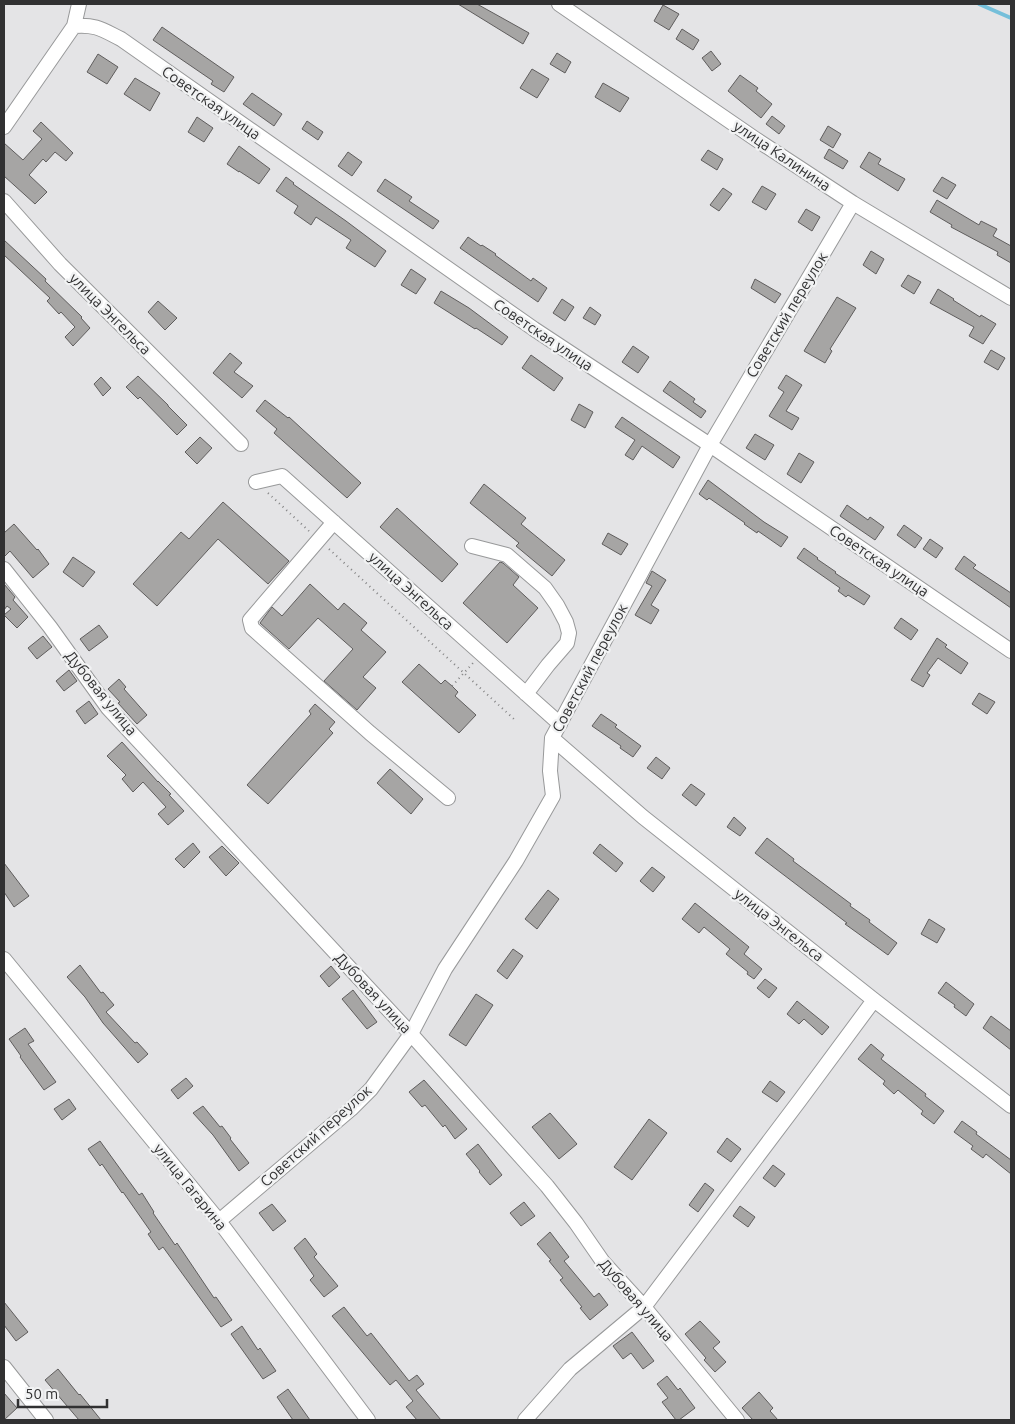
<svg xmlns="http://www.w3.org/2000/svg" width="1015" height="1424" font-family="Ubuntu,sans-serif">
<style>
.lines{fill:none;stroke-linecap:round;stroke-linejoin:round}
.stream{stroke:#75bfda;stroke-width:4}
.building{fill:#a6a5a4;stroke:#5f5d5d}
.minor-casing{stroke:#98999a;stroke-width:16}
.path{stroke:#838384;stroke-width:2;stroke-dasharray:1 4;stroke-linecap:butt}
.minor{stroke:#fff;stroke-width:14}
.labels{text-anchor:middle;stroke-width:4.5;stroke-linejoin:round;paint-order:stroke}
.street-label{font-size:15px;fill:#313132;stroke:#f1f2f3}
</style>
<rect width="100%" height="100%" fill="#e4e4e6"/>
<g class="lines">
<path class="stream" d="M979,4L1011,18"/>
</g>
<path class="building" d="M458,4H477L529,33L523,44Z
M663,5L679,14L669,30L654,21Z
M162,27L234,77L224,92L211,84L213,81L153,40Z
M682,29L699,40L693,50L676,39Z
M711,51L721,64L712,71L702,58Z
M557,53L571,62L565,73L550,64Z
M98,54L118,67L107,84L87,72Z
M532,69L549,79L537,98L520,88Z
M740,75L758,88L756,91L772,104L761,118L728,91Z
M135,78L160,93L150,111L124,94Z
M603,83L629,98L620,112L595,97Z
M252,93L282,114L274,126L243,104Z
M772,116L785,126L779,134L766,124Z
M197,117L213,128L204,142L188,132Z
M307,121L323,132L318,140L302,129Z
M41,122L73,153L66,161L55,152L46,162L43,159L29,175L47,192L35,204L4,176V143L23,160L42,139L33,131Z
M828,126L841,134L833,148L820,140Z
M239,146L270,169L259,184L239,171V172L227,164Z
M829,149L848,161L843,169L824,158Z
M708,150L723,159L717,170L701,160Z
M348,152L362,162L352,176L338,166Z
M869,152L881,159L878,164L905,179L898,191L860,167Z
M286,177L294,183L293,184L346,221L386,251L375,267L346,248L351,240L316,217L311,225L294,213L298,206L276,191Z
M942,177L956,185L947,199L933,191Z
M385,179L412,197L409,201L439,221L433,229L377,191Z
M762,186L776,194L766,210L752,202Z
M723,188L732,194L719,211L710,205Z
M937,200L979,225L981,221L997,229L993,236L1011,246V263L997,255L998,252L951,227L952,225L930,212Z
M806,209L820,217L812,231L798,222Z
M468,237L481,246L482,245L496,254L495,255L531,281L533,278L547,288L538,302L460,248Z
M4,240L46,279L45,281L82,317L81,318L90,328L73,346L65,337L75,327L61,312L59,314L47,301L50,298L4,255Z
M871,251L884,259L876,274L863,265Z
M411,269L426,279L416,294L401,285Z
M908,275L921,282L914,294L901,286Z
M755,279L781,294L775,303L751,288Z
M938,289L954,299L953,300L980,317L981,315L996,324L983,344L969,336L974,327L930,303Z
M441,291L469,308L508,337L502,345L476,328L475,329L434,303Z
M837,297L856,308L830,349L832,351L825,363L804,351Z
M562,299L574,307L565,321L553,313Z
M158,301L177,318L165,330L148,312Z
M590,307L601,315L595,325L583,318Z
M633,346L649,357L638,373L622,362Z
M991,350L1005,358L998,370L984,362Z
M230,353L242,363L234,372L253,386L242,398L213,373Z
M531,355L563,378L554,391L522,368Z
M786,375L802,385L786,411L799,418L792,430L769,416L784,392L778,388Z
M138,376L168,405V406L187,425L177,435L140,397L138,399L126,387Z
M101,377L111,388L103,396L94,384Z
M670,381L695,399L693,402L706,411L701,418L663,391Z
M265,400L288,418L289,417L361,483L347,498L274,433L277,429L256,411Z
M579,404L593,412L585,428L571,420Z
M622,417L680,457L673,468L642,446L633,460L625,455L635,440L615,427Z
M755,434L774,445L765,460L746,448Z
M200,437L212,448L197,464L185,452Z
M799,453L814,462L801,483L787,474Z
M708,480L764,522L788,537L781,547L758,531L757,533L744,524L745,523L709,498L707,500L699,494Z
M484,484L526,518L521,524L565,560L552,576L516,546L519,543L470,503Z
M223,502L289,561L268,584L218,539L157,606L133,584L181,532L189,539Z
M847,505L868,520L870,517L884,527L875,540L840,516Z
M397,508L458,564L442,582L380,527Z
M14,524L37,550L38,549L49,564L33,578L10,551L4,557V533Z
M904,525L922,538L915,548L897,535Z
M608,533L628,544L621,555L602,544Z
M930,539L943,548L936,558L923,549Z
M804,548L818,558L817,559L836,572L835,573L870,596L864,605L848,595L846,597L838,591L840,588L797,558Z
M964,556L976,565L973,568L1011,593V608L955,569Z
M73,557L95,572L83,587L63,572Z
M500,562L503,563L519,577L513,585L538,608L507,643L463,603Z
M652,571L666,580L651,605L659,610L651,624L635,615L652,586L646,583Z
M4,584L15,597L13,600L28,617L17,628L4,615L11,609L7,606L4,610Z
M310,584L338,610L344,603L367,623L361,630L386,652L363,677L376,688L357,710L324,681L353,649L318,618L289,649L260,623L272,607L282,616Z
M901,618L918,630L911,640L894,628Z
M99,625L108,637L89,651L80,639Z
M43,636L52,647L37,659L28,648Z
M937,638L947,645L945,647L968,663L961,674L938,658L927,673L930,675L923,687L911,680Z
M419,664L441,684L445,680L452,686L458,692L455,696L476,715L459,733L402,682Z
M69,670L77,681L64,691L56,681Z
M119,679L126,687L124,689L147,715L137,724L118,703L120,702L108,689Z
M979,693L995,702L987,714L972,704Z
M89,701L98,714L85,724L76,711Z
M315,704L335,722L329,729L333,733L268,804L247,785L311,714L309,711Z
M601,714L617,725L615,727L641,746L633,757L620,748L621,746L592,726Z
M122,742L158,782V781L171,794L169,795L184,811L168,825L158,814L166,807L143,782L133,792L122,779L126,775L107,756Z
M656,757L670,768L662,779L647,768Z
M390,769L423,799L411,814L377,783Z
M691,784L705,794L696,806L682,795Z
M734,817L746,828L740,836L727,827Z
M767,838L794,859L793,861L851,904L850,906L870,920L869,922L897,943L888,955L845,924L847,923L755,853Z
M193,843L200,852L184,868L175,859Z
M600,844L623,863L616,872L593,853Z
M222,846L239,863L226,876L209,857Z
M4,863L29,896L14,907L4,892Z
M652,867L665,877L653,892L640,881Z
M548,890L559,899L537,929L525,919Z
M695,903L749,947L744,954L762,969L754,979L747,974L748,972L726,954L730,949L704,927L699,933L682,919Z
M929,919L945,929L937,943L921,934Z
M513,949L523,956L507,979L497,971Z
M80,965L101,993L103,992L114,1005L106,1012L135,1043L137,1042L148,1054L138,1063L103,1023L85,997L67,977Z
M331,966L340,977L329,987L320,976Z
M765,979L777,988L769,998L757,988Z
M946,982L974,1004L966,1016L954,1007L955,1005L938,993Z
M353,990L377,1022L367,1029L342,999Z
M476,994L493,1005L466,1046L449,1035Z
M797,1001L829,1027L822,1035L804,1019L799,1024L787,1014Z
M991,1016L1011,1031V1050L983,1028Z
M25,1028L34,1041L28,1044L56,1082L44,1090L20,1057L21,1056L9,1039Z
M871,1044L884,1055L881,1059L926,1094L925,1096L944,1111L934,1124L921,1114L923,1111L898,1090L894,1094L883,1084L885,1081L858,1059Z
M186,1078L193,1086L178,1099L171,1090Z
M424,1080L467,1129L455,1139L445,1125L443,1127L425,1105L422,1107L409,1092Z
M770,1081L785,1092L777,1102L762,1092Z
M69,1099L76,1109L62,1120L54,1109Z
M203,1106L220,1127L222,1126L231,1138L230,1139L249,1163L239,1171L213,1135L193,1113Z
M550,1113L577,1144L559,1159L532,1127Z
M649,1119L667,1133L632,1180L614,1167Z
M962,1121L977,1132L976,1134L1011,1160V1174L986,1154L983,1158L971,1149L973,1146L954,1132Z
M727,1138L741,1149L731,1162L717,1152Z
M100,1141L139,1195L142,1193L154,1212L153,1213L175,1245L177,1243L214,1298L216,1297L232,1320L221,1327L163,1247L159,1250L148,1234L151,1232L123,1192L122,1193L102,1164L100,1166L88,1149Z
M478,1144L502,1175L490,1185L479,1172L480,1171L466,1154Z
M773,1165L785,1174L775,1187L763,1178Z
M705,1183L714,1190L698,1212L689,1205Z
M524,1202L535,1216L521,1226L510,1213Z
M272,1204L286,1221L273,1231L259,1213Z
M740,1206L755,1217L748,1227L733,1216Z
M550,1232L569,1257L564,1261L594,1297L599,1293L608,1305L590,1320L580,1308L582,1307L560,1280L563,1278L549,1261L551,1260L537,1244Z
M305,1238L317,1254L314,1257L338,1286L324,1297L310,1280L314,1276L294,1248Z
M4,1302L28,1332L16,1341L4,1325Z
M344,1307L367,1336L371,1333L409,1381L417,1375L424,1384L416,1390L441,1420H417L406,1407L413,1401L396,1380L390,1385L332,1316Z
M700,1321L720,1342L713,1348L726,1362L715,1372L704,1360L706,1358L685,1334Z
M242,1326L258,1350L260,1348L276,1371L263,1379L231,1334Z
M632,1332L654,1361L643,1369L631,1353L623,1359L613,1346Z
M58,1369L79,1395L80,1394L101,1420H79L56,1393L45,1380Z
M667,1376L678,1390L680,1388L695,1408L679,1420H676L662,1402L668,1398L657,1384Z
M288,1389L310,1420H293L277,1397Z
M759,1392L773,1408L770,1411L778,1420H753L742,1408Z
M4,1393L17,1408L4,1420Z"/>
<g class="lines">
<defs>
<path id="minor" d="M559,4L754,138L853,203L1011,298
M74,26C96,24 103,30 121,39L534,329L710,445L1011,651
M4,127L74,26L79,4
M4,201L60,264L241,444
M256,482L282,476L560,724
M334,522L250,620L252,628L370,733L448,798
M472,546L507,555L545,588L557,605L566,622L569,633L567,643L548,665L526,694
M4,569L50,627L108,708L411,1034L547,1186L576,1223L603,1262L644,1307L737,1420
M552,738L643,817L874,1000L1011,1106
M4,959L219,1221L368,1420
M219,1221L351,1109L371,1089L411,1034L445,969L516,861L553,796L550,771L552,738L710,445L853,203
M4,1367L46,1420
M525,1420L570,1369L644,1307L800,1100L874,1000"/>
</defs>
<use href="#minor" class="minor-casing"/>
<path class="path" d="M268,493L309,531
M329,549L515,720
M452,686L473,663"/>
<use href="#minor" class="minor"/>
</g>
<g class="labels">
<g class="street-label">
<text transform="translate(211 103) rotate(35)" y="5">Советская улица</text>
<text transform="translate(782 156) rotate(34)" y="5">улица Калинина</text>
<text transform="translate(110 314) rotate(45)" y="5">улица Энгельса</text>
<text transform="translate(787 315) rotate(-59)" y="5">Советский переулок</text>
<text transform="translate(543 335) rotate(34)" y="5">Советская улица</text>
<text transform="translate(879 561) rotate(34)" y="5">Советская улица</text>
<text transform="translate(411 591) rotate(42)" y="5">улица Энгельса</text>
<text transform="translate(590 668) rotate(-62)" y="5">Советский переулок</text>
<text transform="translate(101 693) rotate(51)" y="5">Дубовая улица</text>
<text transform="translate(779 925) rotate(38)" y="5">улица Энгельса</text>
<text transform="translate(373 993) rotate(47)" y="5">Дубовая улица</text>
<text transform="translate(316 1136) rotate(-42)" y="5">Советский переулок</text>
<text transform="translate(190 1187) rotate(51)" y="5">улица Гагарина</text>
<text transform="translate(636 1300) rotate(49)" y="5">Дубовая улица</text>
</g>
</g>
<rect width="1015" height="1424" fill="none" stroke="#313132" stroke-width="10"/>
<path d="M18 1399v8h89v-8" fill="none" stroke="#313132" stroke-width="2.5"/>
<text x="25" y="1399" font-size="15" fill="#313132" stroke="#f1f2f3" stroke-width="4" paint-order="stroke">50 m</text>
</svg>
